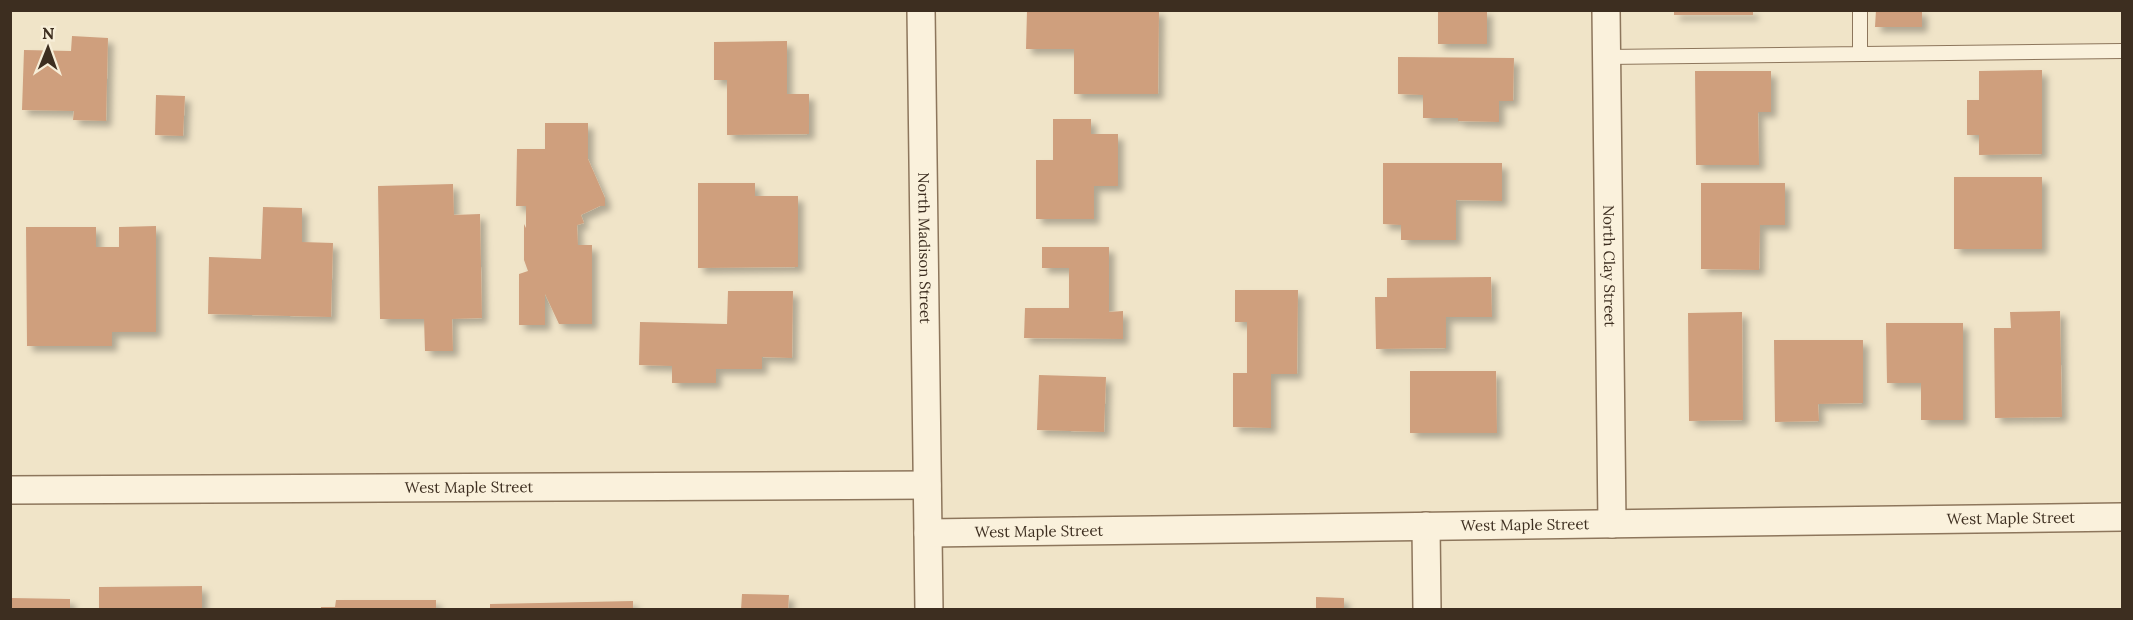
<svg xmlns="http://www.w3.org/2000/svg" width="2133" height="620" font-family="Lora,serif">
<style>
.building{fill:#cf9f7d;filter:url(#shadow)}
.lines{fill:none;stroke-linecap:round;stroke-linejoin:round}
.service-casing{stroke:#8d765c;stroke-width:16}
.minor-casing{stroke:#8d765c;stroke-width:30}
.service{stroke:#faf1dc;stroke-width:14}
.minor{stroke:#faf1dc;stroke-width:27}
.labels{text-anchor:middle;stroke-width:6;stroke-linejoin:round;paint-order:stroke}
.street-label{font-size:15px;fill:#3d2e20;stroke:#f7eed8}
</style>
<defs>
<filter id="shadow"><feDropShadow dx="5.5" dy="5.5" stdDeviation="3" flood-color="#0004"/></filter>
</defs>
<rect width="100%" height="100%" fill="#f0e4c8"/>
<path class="building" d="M1027,10H1159L1158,94H1074V49H1026Z
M1438,10H1487V44H1438Z
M1674,10H1753V15H1674Z
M1876,10H1922V27H1875Z
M72,36L108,38L106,121L73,120L74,111L22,110L24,50L71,51Z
M787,41V94H809V134L727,135V80H714V42Z
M1398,57L1514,58L1513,101H1499V122L1458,121V118H1423V95L1398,94Z
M2042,70V154L1979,155V135H1967V100H1979V71Z
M1695,71H1771V112H1758L1759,165H1696Z
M156,95L185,96L183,136L155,135Z
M1053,119H1091V134H1118V186H1094V219H1036V160H1053Z
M545,123H588V159L605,198V206H600L581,215L584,223L577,225L578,245H592V324H559L545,294V325H519V274L528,271L524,260V224L526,228V206H516L517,149H545Z
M1383,163H1502V201L1456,200V240H1401V225L1383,224Z
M1954,177H2042V249H1954Z
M698,183H755V196H798V267L698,268Z
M1701,183H1785V225H1760L1759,270L1701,269Z
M453,184L454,215L480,214L482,318L452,319L453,351H425L424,319H380L378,186Z
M263,207L302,208V242L333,243L331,317L208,314L209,257L261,259Z
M156,226V332H112V346H27L26,227H96V247H119V227Z
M1042,247H1109V312L1123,311V339L1024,338L1025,308H1069V268H1042Z
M1491,277L1492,317H1446V348L1376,349L1375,297H1387V278Z
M1235,290H1298L1297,374H1271V428L1233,427V373H1247V322H1235Z
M728,291H793L792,358L762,357V369H716V383H672V366L639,365L640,322L727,324Z
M2060,311L2062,417L1995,418L1994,328H2011L2010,312Z
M1742,312L1743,420L1689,421L1688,313Z
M1886,323H1963V420H1921V383H1887Z
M1774,340H1863V403L1818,404L1819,421L1775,422Z
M1410,371H1496L1497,433H1410Z
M1039,375L1106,377L1104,432L1037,430Z
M202,586V610H99V587Z
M742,594L789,595L788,610H741Z
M1316,597L1344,598V610H1316Z
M11,598L70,599V610H10Z
M336,600H436V610H321V607H335Z
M633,601V610H490V604Z"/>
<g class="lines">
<defs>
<path id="service" d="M1860,10V54
M1606,57L2122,51"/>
<g id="minor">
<path id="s1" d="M921,10L929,610"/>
<path id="s2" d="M1606,10L1612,524"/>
<path id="s3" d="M10,490L927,485"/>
<path d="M1426,526L1427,610"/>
<path id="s4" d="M928,533L2122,517"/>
</g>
</defs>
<use href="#service" class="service-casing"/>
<use href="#minor" class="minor-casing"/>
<use href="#service" class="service"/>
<use href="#minor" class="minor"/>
</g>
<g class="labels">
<g class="street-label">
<text dy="5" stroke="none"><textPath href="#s1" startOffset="238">North Madison Street</textPath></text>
<text dy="5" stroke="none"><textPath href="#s2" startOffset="256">North Clay Street</textPath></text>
<text dy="5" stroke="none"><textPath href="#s3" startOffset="459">West Maple Street</textPath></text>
<text dy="5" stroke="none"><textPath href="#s4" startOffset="1083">West Maple Street</textPath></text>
<text dy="5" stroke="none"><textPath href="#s4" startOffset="597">West Maple Street</textPath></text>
<text dy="5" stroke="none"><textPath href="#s4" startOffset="111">West Maple Street</textPath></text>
</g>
</g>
<rect width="2133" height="620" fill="none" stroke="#3d2e20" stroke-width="24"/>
<g transform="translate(48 48) rotate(1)" stroke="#f7eed8" stroke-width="4.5" paint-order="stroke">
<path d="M0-4.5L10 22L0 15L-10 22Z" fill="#3d2e20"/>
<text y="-9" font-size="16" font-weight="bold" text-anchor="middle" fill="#3d2e20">N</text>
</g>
</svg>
